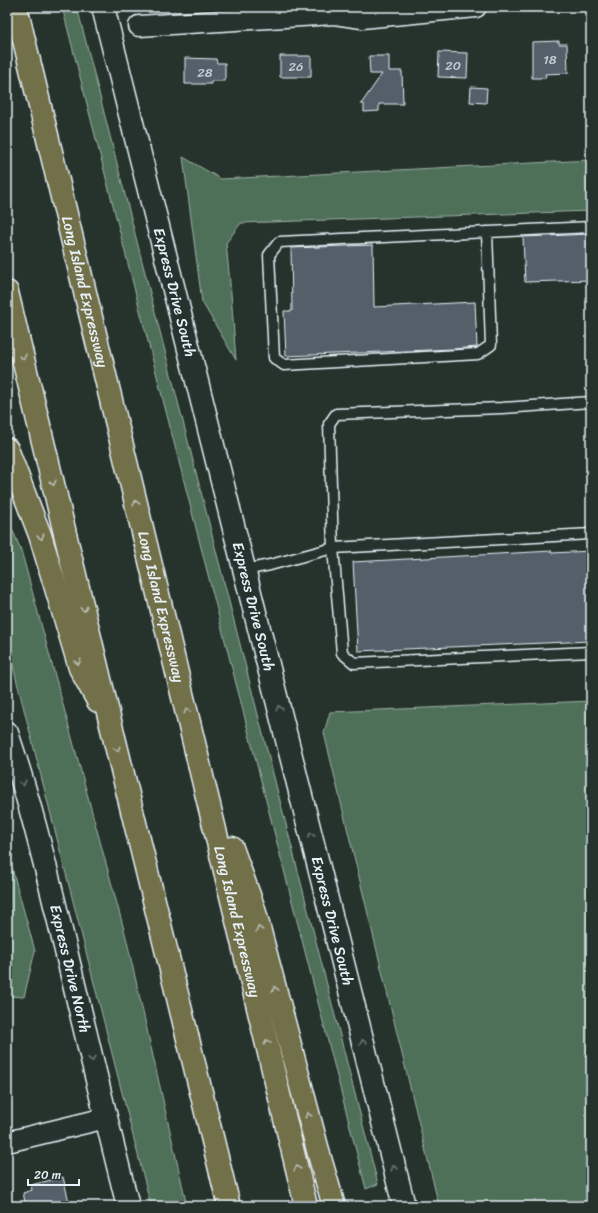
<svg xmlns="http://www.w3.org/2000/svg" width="598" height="1213" font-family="Sriracha,sans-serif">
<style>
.green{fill:#507059;stroke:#9cb0a8}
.building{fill:#545e6b;stroke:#e8f1f8}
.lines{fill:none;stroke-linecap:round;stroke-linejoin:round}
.service-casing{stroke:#e8f1f8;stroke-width:13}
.minor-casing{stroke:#e8f1f8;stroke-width:23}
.secondary-casing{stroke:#e8f1f8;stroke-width:25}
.motorway-casing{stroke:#e8f1f8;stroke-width:25}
.service{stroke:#26332d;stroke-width:10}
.minor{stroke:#26332d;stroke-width:20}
.secondary{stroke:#26332d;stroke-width:22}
.motorway{stroke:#726f4a;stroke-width:22}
.oneway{stroke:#b9bdb2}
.oneway2{stroke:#6a7674}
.labels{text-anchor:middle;stroke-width:3;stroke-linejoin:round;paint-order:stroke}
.number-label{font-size:13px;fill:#c3ccd5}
.street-label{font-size:15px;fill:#e8f1f8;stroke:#26332d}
</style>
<rect width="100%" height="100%" fill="#26332d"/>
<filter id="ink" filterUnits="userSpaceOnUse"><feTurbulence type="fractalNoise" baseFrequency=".025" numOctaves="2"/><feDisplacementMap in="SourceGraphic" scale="8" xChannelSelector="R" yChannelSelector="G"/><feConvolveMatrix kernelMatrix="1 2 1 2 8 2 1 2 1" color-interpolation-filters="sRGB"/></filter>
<g filter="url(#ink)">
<path class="green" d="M62,7H77L378,1184L366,1189Z
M183,157L221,179L591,160V211L241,223L226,243L231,293L236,360L202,302Z
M7,517L21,550L126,937L187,1206H151L7,643Z
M591,701V1206H439L324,733L330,712Z
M7,850L35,951L24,997L7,996Z"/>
<path class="building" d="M559,41V44H567L568,73L545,74L546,78H532V42Z
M439,52L468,53L467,78L438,77Z
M280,56H311V77H280Z
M369,56H389V71H402L403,104H379V111L364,112V104H361L382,74H370Z
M185,58L216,59L217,63H225V81H211V84H185Z
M471,87L487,88L486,103L470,102Z
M591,234V280L525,282L523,237Z
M373,245L374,307L475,302L477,347L453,349L286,356L284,311H292L291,248Z
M552,551V553L591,551V641L358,651L353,562Z
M63,1177L70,1206H26L23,1193L32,1190L31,1185Z"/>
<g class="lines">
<defs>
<path id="service" d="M487,232L491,345L478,354L284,365L274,358L269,255L279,242L591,227
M591,402L502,408L336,414L329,424L333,548L342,653L354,663L591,652
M244,570L270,565L333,548L591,534"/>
<path id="minor" d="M139,26L334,14L362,18L476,7
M7,1142L106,1118"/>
<g id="secondary">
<path id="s1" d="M103,7L404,1206"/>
<path id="s2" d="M7,733C32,806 49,881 67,955C87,1039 107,1123 128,1206"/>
</g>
<g id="motorway">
<path id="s3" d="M16,7L306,1206"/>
<path d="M7,292L111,725L229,1206"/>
<path d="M7,449L40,535L80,668L98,701"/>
<path d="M232,848L254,909L320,1158L334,1206"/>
</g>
</defs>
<use href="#service" class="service-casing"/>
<use href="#minor" class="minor-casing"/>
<use href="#secondary" class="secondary-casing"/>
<use href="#motorway" class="motorway-casing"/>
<use href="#service" class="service"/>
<use href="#minor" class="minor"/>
<use href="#secondary" class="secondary"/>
<use href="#motorway" class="motorway"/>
</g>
<defs><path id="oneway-chevron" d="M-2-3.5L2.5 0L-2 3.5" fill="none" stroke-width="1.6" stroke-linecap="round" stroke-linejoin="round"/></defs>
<g class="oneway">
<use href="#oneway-chevron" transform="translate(23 357) rotate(76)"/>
<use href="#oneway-chevron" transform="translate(53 483) rotate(77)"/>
<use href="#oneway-chevron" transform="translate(136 503) rotate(-104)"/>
<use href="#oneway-chevron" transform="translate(41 537) rotate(72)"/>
<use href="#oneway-chevron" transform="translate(84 609) rotate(77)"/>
<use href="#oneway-chevron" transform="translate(78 662) rotate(74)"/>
<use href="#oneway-chevron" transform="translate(187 711) rotate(-104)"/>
<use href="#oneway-chevron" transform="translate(117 749) rotate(76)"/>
<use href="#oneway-chevron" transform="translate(259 929) rotate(-105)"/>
<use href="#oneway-chevron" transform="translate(275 989) rotate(-105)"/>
<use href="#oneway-chevron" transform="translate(267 1042) rotate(-104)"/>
<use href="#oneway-chevron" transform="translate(308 1115) rotate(-105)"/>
<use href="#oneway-chevron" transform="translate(297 1168) rotate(-104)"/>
</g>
<g class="oneway2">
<use href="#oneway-chevron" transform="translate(279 708) rotate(-104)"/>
<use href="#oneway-chevron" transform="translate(23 783) rotate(74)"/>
<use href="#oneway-chevron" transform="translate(311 835) rotate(-104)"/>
<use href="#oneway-chevron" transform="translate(363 1042) rotate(-104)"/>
<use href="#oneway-chevron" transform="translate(92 1059) rotate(77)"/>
<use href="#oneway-chevron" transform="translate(394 1168) rotate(-104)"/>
</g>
</g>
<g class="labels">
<g class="number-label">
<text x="550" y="64">18</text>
<text x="453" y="70">20</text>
<text x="296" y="71">26</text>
<text x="205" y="77">28</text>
</g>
<g class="street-label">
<text dy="5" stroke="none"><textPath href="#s3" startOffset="293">Long Island Expressway</textPath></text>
<text dy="5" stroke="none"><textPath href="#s1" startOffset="294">Express Drive South</textPath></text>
<text dy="5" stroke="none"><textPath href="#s3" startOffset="617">Long Island Expressway</textPath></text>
<text dy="5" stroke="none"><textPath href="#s1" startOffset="618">Express Drive South</textPath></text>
<text dy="5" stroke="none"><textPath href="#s3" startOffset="941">Long Island Expressway</textPath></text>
<text dy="5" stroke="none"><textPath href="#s1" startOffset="942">Express Drive South</textPath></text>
<text dy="5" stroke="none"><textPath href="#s2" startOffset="244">Express Drive North</textPath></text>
</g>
</g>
<rect width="598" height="1213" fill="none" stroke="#26332d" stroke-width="24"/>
<rect x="12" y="12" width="574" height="1189" fill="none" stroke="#e8f1f8" stroke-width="1.5" filter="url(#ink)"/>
<path d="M28 1179v6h51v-6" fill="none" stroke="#e8f1f8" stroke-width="2"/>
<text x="34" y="1179" font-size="12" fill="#e8f1f8" stroke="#26332d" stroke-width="3" paint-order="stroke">20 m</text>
</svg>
